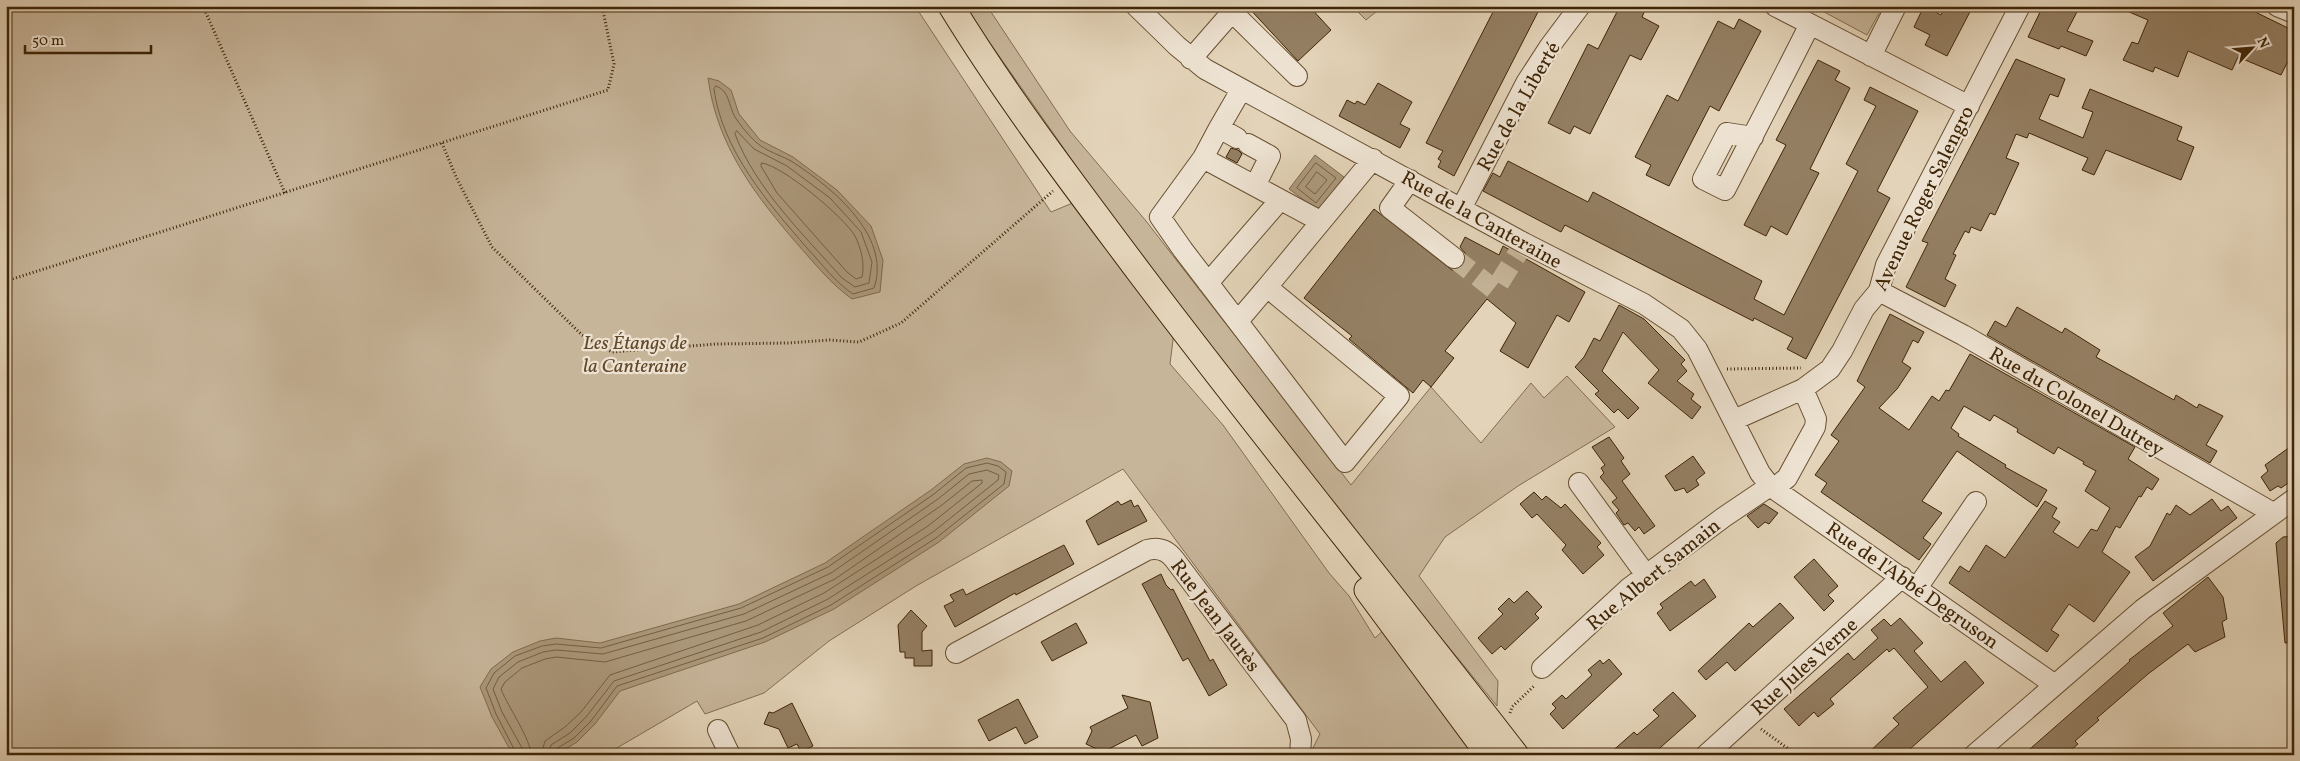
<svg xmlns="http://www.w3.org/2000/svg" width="2300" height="761" font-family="Vollkorn,serif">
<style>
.green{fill:#c7b59a;stroke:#836d50}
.water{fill:#ab987b;stroke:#806a4c}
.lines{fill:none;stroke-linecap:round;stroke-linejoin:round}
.shore{stroke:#755e40;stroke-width:1}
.building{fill:#947f63;stroke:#3f2506}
.minor-tunnel{stroke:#c2b094;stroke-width:20;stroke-dasharray:20 10;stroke-linecap:butt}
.minor-casing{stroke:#685032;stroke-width:22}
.major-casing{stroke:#3f2506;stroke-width:27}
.path{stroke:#3f2506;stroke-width:3;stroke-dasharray:1 2.5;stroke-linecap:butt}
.minor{stroke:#ede2d1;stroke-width:20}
.major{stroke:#e3d3b8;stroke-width:25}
.labels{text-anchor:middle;stroke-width:4.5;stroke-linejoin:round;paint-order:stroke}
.street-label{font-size:20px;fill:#3f2506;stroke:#ede2d1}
.park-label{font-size:20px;font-style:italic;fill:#61492b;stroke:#ede2d1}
</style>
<rect width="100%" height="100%" fill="#e3d3b8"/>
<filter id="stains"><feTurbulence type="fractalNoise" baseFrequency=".004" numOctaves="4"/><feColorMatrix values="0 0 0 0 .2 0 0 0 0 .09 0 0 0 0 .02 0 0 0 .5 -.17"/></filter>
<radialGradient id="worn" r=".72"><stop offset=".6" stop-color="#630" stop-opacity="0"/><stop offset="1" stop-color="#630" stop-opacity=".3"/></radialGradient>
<path class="green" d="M6,6H915L1051,212L1075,202L1174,332L1170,364L1223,425L1329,573L1349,596L1375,638L1384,630L1474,755H1313L1312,750L1320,734L1123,469L916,586L829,641L764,693L705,714L697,701L605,755H6Z
M964,6H987L1070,131L1146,221L1351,485L1431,387L1481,443L1531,383L1544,398L1567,376L1615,427L1518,486L1445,537L1419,576L1498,681L1497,706L1301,467L1147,267Z
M1352,6H1383L1366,20Z
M1813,6H1883L1867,35Z"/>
<path class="water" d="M708,78L719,81L731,90L739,114L760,140L793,157L837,190L871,226L883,260L880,292L852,299C831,284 816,265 799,246C755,195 717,146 708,78Z
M1315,155L1344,177L1318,211L1289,189Z
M987,458L1001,462L1012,471L1009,486L939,542L834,609L765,642L620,691L595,724L577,742L556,755H513L492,717L480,687L491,669L513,652L540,641L556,638L600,643L739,604L825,563L931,490L964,464Z"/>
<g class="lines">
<path class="shore" d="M716,86C730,91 728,105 735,117C740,125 750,137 757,143C766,151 780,155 791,161C830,186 892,235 874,288L853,294C835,282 822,264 807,248C768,203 722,150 714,89Z
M737,131L754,149L787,166L830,198L861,232L872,262L869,283L855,287L842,278C804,235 755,188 735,134Z
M762,163C783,166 844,217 855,236C861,248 865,264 862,277L856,279L847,272L777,193L761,166Z
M1316,163L1336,178L1316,203L1297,188Z
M1317,172L1327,180L1315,194L1306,187Z
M517,755L496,714L486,688L494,673L515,656L542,646L556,644L601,648L741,608L828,567L934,494L966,468L987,463L998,466L1006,472L1004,484L936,538L831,605L763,638L617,686L591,721L574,738L556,749L554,755
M524,755L522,748L502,712L493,689L499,677L518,662L543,652L556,650L603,654L744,614L831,573L938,499L969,474L987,470L999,475L998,480L933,532L828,599L761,632L614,681L586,717L570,733L551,745L548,755
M531,755C531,739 508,707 501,689L505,682L522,668L545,659L556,657L605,662L746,621L835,579L942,505L972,481L982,480V483L928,526L824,593L758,625L610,675L581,712L565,727L545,741L541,755"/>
</g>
<path class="building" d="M1247,6H1309L1331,30L1298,61Z
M1496,6H1541L1454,176L1438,167L1441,161L1438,159L1443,151L1426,143Z
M1620,6H1647L1642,17L1659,26L1641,60L1630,55L1590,134L1574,126L1570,134L1548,123L1588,44L1598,49Z
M1924,6L1941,15L1945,6H1973L1947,56L1925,45L1930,35L1914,27Z
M2043,6H2080L2067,31L2093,41L2086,56L2061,46L2059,49L2028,37Z
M2115,6H2243L2294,31V64L2288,61L2281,75L2238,57L2232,70L2188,51L2178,77L2155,67L2153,72L2123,60L2132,42L2138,44L2148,20Z
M1739,19L1761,31L1719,111L1710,106L1669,186L1646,175L1651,165L1635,157L1667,95L1678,101L1718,21L1734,29Z
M2016,59L2065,79L2058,97L2050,94L2039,119L2083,138L2093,112L2082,108L2090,89L2182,127L2177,140L2194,147L2181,180L2106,150L2094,175L2082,170L2088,158L2029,133L2027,138L2016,134L2006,158L2019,163L1995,215L1990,213L1981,231L1971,227L1969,233L1965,231L1953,254L1956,255L1945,279L1956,285L1945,307L1906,287L1928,243L1922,241Z
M1818,60L1840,71L1835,80L1850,88L1810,169L1819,173L1787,235L1771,226L1766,236L1744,225L1786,145L1776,140Z
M1378,83L1412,102L1400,124L1410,129L1400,148L1339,116L1347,100L1355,104L1357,101L1365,105Z
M1870,87L1918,111L1877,191L1890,198L1806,359L1787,349L1793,338L1754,318L1753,321L1565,225L1561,232L1483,191L1493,173L1500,177L1508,161L1588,202L1593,192L1762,281L1754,299L1784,315L1858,171L1846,164L1876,106L1864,100Z
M1231,148L1238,150L1242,154L1237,163L1226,157Z
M1374,209L1452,270L1459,269L1466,260L1465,253L1460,247L1465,237L1499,255L1503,246L1585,292L1569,322L1557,315L1528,368L1500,351L1516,323L1487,299L1445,351L1454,358L1431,387L1423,380L1413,393L1349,339L1352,336L1304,298Z
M1619,305L1644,319L1685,360L1681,364L1687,371L1677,381L1694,394L1691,399L1701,407L1692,419L1648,383L1659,370L1623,332L1602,371L1639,408L1628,419L1618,409L1614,413L1595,394L1599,391L1575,367L1584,357L1594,338L1600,341Z
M2017,307L2062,333L2065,328L2100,350L2096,357L2174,400L2176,395L2197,408L2199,404L2223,416L2206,445L2217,451L2210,463L1987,335L1995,321L2006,327Z
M1890,314L1924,332L1918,343L1913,340L1902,362L1911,368L1897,389L1879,408L1909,430L1932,396L1939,401L1946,390L1949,391L1970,354L2135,447L2128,459L2159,479L2152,490L2147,487L2141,497L2139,496L2120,528L2116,526L2102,552L2130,572L2094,622L2069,604L2051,630L2059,635L2047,652L1949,583L1960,566L1969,572L1986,545L2005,558L2045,501L2057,508L2052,517L2060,522L2053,532L2078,548L2091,529L2097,531L2110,508L2085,491L2096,471L2083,464L2084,462L2058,447L2054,454L2017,432L2018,429L1994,415L1990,421L1964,406L1951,428L1959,434L1958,436L2006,465L2005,467L2047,490L2037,507L1957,451L1922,501L1942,513L1923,538L1931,544L1919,560L1821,492L1827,483L1815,475L1839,441L1831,435L1865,387L1857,381Z
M1609,437L1624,458L1621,461L1630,474L1622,481L1655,526L1644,534L1639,527L1635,531L1628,523L1624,525L1616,513L1619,510L1612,502L1617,498L1600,477L1604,473L1601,468L1605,465L1592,447Z
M2294,444V479L2281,488L2278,486L2270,491L2261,477L2268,471L2265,465Z
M1693,456L1705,473L1696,480L1699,485L1687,493L1684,488L1675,491L1665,476Z
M1534,492L1542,500L1546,496L1561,508L1565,504L1601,543L1597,547L1604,555L1583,574L1562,550L1566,545L1537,514L1532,518L1520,504Z
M2212,499L2221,511L2228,506L2237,518L2153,581L2135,557L2150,546L2167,513L2170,515L2176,505L2190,515Z
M1131,500L1134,507L1138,505L1147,521L1098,545L1086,521L1118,501L1121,505Z
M1764,504L1778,513L1769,524L1765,522L1758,528L1747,516Z
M2294,536V642L2285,643L2276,543L2283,537Z
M1064,545L1074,564L1016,595L1015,593L955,627L944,606L954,601L950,595L963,589L966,595Z
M1814,559L1838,586L1828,595L1834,601L1824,611L1794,577Z
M1161,574L1166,585L1171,590L1173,589L1210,661L1213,659L1227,685L1209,696L1188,658L1183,661L1142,584Z
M2208,577L2223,597L2227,619L2222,622L2225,637L2195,652L2188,644L2148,674L2097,718L2099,720L2075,741L2078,744L2065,755H2023L2119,671L2130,661L2129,660L2173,626L2163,613Z
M1704,579L1716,597L1670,631L1657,613L1663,608L1660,604L1691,581L1695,586Z
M1527,591L1542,607L1535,614L1539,618L1505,650L1501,646L1492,654L1478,638L1503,614L1498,609L1509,598L1514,603Z
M1780,603L1794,618L1735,671L1727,662L1706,680L1698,671L1749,623L1753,627Z
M911,610L927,626L922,632V651L932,650V666H914V658H905V652H900L898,625Z
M1900,618L1923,643L1914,651L1941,682L1965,661L1984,683L1910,749L1916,755H1866L1899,724L1893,718L1928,687L1894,648L1889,652L1887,649L1830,699L1834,704L1818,717L1814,712L1799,726L1784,709L1848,653L1854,660L1878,638L1871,630L1884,619L1891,626Z
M1076,623L1087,643L1052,661L1041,642Z
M1609,659L1622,674L1563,729L1550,714L1556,708L1552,704L1562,695L1566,699L1592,675L1588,670L1600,660L1603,664Z
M1673,692L1696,716L1652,755H1608L1634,732L1637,735L1659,716L1653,710Z
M1122,695L1150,702L1158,738L1142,746L1136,735L1103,752L1086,744L1092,731L1090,727L1128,708Z
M1018,699L1038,737L1025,744L1016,727L989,741L978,720Z
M792,703L813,746L801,752L797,744L788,748L779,729L764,724L769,712L773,713Z"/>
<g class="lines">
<path class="minor-tunnel" d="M1454,258L1495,290L1518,253"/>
<defs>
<path id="minor" d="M1136,6L1177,46L1205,69L1524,243L1644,304L1681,329L1697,349L1760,473L1770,486L2055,685
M1226,6L1297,76
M1775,6L1969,106
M2277,6L2294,13
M1871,56L1896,6
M1191,59L1232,12
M1219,128L1241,90
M1753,137L1727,133L1703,179L1725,190C1753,135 1782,80 1810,24
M1237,138L1219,128L1203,158L1320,221
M1248,144L1270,156L1255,186
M1203,158L1160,217L1183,250L1345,462L1399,396L1267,287L1238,321
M1410,180L1390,208L1454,258
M1461,209L1526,83L1550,46L1580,6
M1208,283L1280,200
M1267,287L1373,159
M1879,291L1963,335L2273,513
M1734,420L1803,389L1830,369L1842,351L1864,309L1879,291L1886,265L2020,6
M1579,483L1646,575
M1773,489L1787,478L1815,427L1816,419L1803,389
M1917,588L1976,502
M956,653L1147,550C1158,547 1167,550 1174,559L1296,720L1301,739L1300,755
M1542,668L1629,588L1724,517L1770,486
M718,730L730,755
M1706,755L1902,577
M1974,755L2143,609L2294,499"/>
<path id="major" d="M951,6C1008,99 1074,185 1139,272C1262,435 1391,593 1516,755
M1367,590L1489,755"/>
</defs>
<use href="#minor" class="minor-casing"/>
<use href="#major" class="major-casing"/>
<path class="path" d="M203,6L285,193
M442,143L456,177L492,247L582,335L612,352L716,344L788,343L830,340L859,342L901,323L1053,191
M6,281L608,90L614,64L602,6
M1727,369L1801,368
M1510,713L1512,707L1535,685
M1761,729L1797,755
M1454,755L1460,750"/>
<use href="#minor" class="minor"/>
<use href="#major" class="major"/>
</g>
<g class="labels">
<g class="street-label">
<text transform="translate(1518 106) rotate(-60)" y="7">Rue de la Liberté</text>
<text transform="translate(1923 198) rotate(-64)" y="7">Avenue Roger Salengro</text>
<text transform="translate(1482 219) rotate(29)" y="7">Rue de la Canteraine</text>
<text transform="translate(2077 401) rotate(30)" y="7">Rue du Colonel Dutrey</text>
<text transform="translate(1653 574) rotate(-39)" y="7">Rue Albert Samain</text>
<text transform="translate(1913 585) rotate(35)" y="7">Rue de l'Abbé Degruson</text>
<text transform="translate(1216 615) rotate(53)" y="7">Rue Jean Jaurès</text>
<text transform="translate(1804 666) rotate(-42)" y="7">Rue Jules Verne</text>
</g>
<g class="park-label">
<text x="635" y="349">Les Étangs de<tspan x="635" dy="23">la Canteraine</tspan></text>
</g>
</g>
<rect width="2300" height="761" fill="none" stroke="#e3d3b8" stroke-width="25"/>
<rect x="8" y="8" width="2285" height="746" fill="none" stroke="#3f2506" stroke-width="2.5"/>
<rect x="12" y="12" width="2275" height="736" fill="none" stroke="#3f2506"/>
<g transform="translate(2252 48) rotate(64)" stroke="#ede2d1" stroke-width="4" paint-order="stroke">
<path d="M0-4L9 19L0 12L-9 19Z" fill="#3f2506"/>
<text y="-8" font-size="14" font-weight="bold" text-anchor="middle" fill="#3f2506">N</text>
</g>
<path d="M25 45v8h126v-8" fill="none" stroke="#3f2506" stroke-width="2.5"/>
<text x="32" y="45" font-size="15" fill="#3f2506" stroke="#ede2d1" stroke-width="4" paint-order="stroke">50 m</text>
<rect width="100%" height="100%" filter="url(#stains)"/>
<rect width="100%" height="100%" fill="url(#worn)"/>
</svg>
